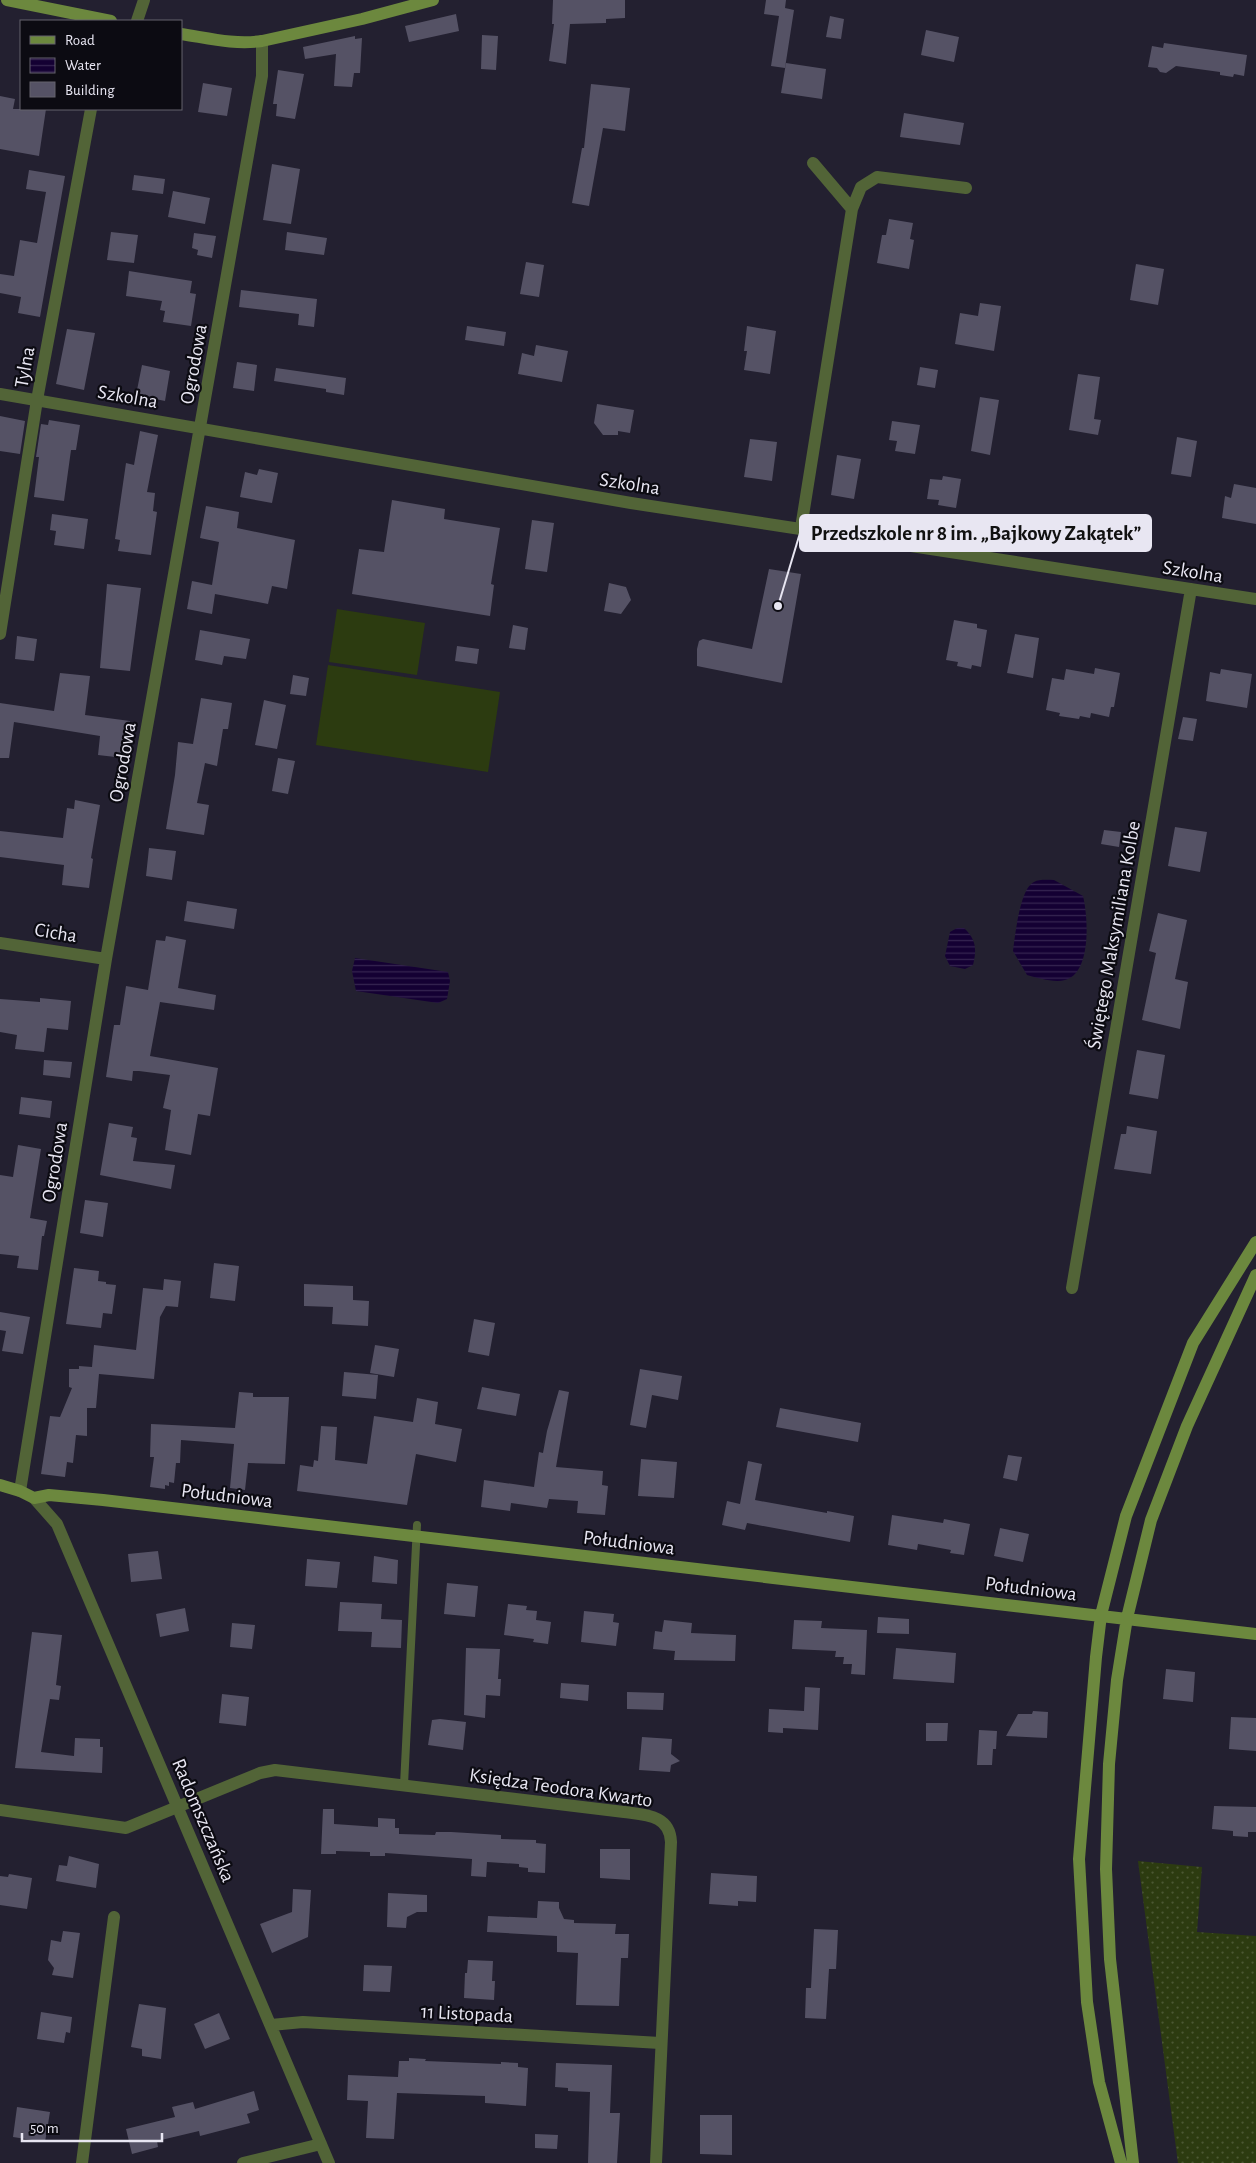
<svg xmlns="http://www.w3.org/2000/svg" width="1256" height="2163" font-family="'Alegreya Sans',sans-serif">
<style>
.grass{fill:url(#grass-dots)}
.pitch{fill:#2c3b10}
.water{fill:url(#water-rules)}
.building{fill:#555265}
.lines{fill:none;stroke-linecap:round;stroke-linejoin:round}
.lane{stroke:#526437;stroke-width:8}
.street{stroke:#526437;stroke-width:12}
.secondary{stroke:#6c883e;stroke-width:12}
.labels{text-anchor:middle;stroke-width:4.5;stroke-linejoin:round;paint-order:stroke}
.street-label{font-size:20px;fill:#e8e6f2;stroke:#0c0b12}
.leader{fill:none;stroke:#e8e6f2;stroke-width:2}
.callout-dot{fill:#e8e6f2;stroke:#0c0b12;stroke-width:2}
.callout{fill:#e8e6f2;stroke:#e8e6f2;stroke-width:2}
.callout-label{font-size:21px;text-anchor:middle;font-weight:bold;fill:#111}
</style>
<defs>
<pattern id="grass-dots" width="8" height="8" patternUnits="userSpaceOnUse" patternTransform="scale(1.25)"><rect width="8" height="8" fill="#2c3b10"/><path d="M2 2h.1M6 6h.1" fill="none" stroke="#4b5733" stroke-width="1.8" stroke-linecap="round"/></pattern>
<pattern id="water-rules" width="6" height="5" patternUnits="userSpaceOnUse" patternTransform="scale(1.25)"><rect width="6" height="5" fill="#140033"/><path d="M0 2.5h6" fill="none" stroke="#362551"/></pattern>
</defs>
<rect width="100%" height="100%" fill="#232030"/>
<path class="grass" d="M1138,1861L1202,1867L1197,1932L1256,1936V2163H1178Z"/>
<path class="pitch" d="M337,609L425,623L417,675L329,662Z
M328,665L500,692L488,772L316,745Z"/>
<path class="water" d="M1054,880L1083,896C1088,916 1092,973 1065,980C1054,983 1038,978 1027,975L1013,951C1015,936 1020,888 1034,882C1039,879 1048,880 1054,880Z
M957,928H964C976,939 977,949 973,965L965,969L950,966L945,956L950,932Z
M355,958L448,972L450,981L447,999L438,1003L356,991L352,971Z"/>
<path class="building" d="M553,0H625V18L606,19V23L570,24L566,64L549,61L554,24H552Z
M766,0H786L785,8L794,10L785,68L771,66L779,16L764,14Z
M456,14L459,31L409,42L405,26Z
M830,16L844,19L841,39L826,37Z
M926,30L959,37L954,62L921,55Z
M482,35L498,36L496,70L481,69Z
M355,36V39L362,38L360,73H354L352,87L334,86L336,54L305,59L303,47Z
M1164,43L1247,55L1244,76L1234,74L1233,77L1220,75V72L1176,66L1166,73L1160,72L1157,68L1148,67L1152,46L1163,48Z
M786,63L826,69L822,99L781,93Z
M278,70L304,74L295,119L276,116L277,104H273Z
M203,83L232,88L227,116L198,112Z
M591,84L630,88L625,131L603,128L589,206L572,203L582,148H584Z
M0,96L15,99L13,109H46L39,156L0,149Z
M904,113L964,123L960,145L900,137Z
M272,164L300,169L291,224L263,220Z
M29,170L65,176L40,317L18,313L21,297L0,293V274L14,276L20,240L37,243L46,192L26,189Z
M134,175L165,179L163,194L132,190Z
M173,191L210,198L205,224L168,217Z
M889,219L913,223L910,239L914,240L909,269L877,263L882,235H886Z
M111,232L138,235L134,263L107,260Z
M287,232L327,238L324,255L285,250Z
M194,233L216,236L212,258L197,255L198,250L192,248Z
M526,262L544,265L539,297L520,294Z
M1136,264L1164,269L1158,305L1130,300Z
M129,271L192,281L190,293L196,294L191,326L163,322L165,311L160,310L162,301L126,296Z
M241,290L317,299L314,327L298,325L299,314L239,307Z
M980,303L1001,306L994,351L955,344L960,313L978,316Z
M467,326L506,332L504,346L465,340Z
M747,326L776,331L770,374L744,370L747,351H744Z
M67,329L95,333L84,390L56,384Z
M536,345L568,351L562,382L518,374L522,353L534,356Z
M237,362L257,365L254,391L233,388Z
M142,365L170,371L165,401L136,395Z
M920,367L938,370L935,388L917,385Z
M276,368L346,378L344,395L326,392V389L274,381Z
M1078,374L1100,377L1094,419L1101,420L1098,435L1069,430Z
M980,397L999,400L990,455L971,451Z
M597,404L634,410L630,433L618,431V435H603L594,423Z
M0,416L25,421L20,454L0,451Z
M49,420L80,425L76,450H71L64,501L34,497L39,457H36L41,424L48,425Z
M892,421L920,425L915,454L895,451L897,441L889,440Z
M140,431L158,435L147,492L155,493L153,511L157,512L151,555L118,551L120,540L115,539L126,463L134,465Z
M1177,437L1197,441L1191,477L1171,474Z
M750,439L777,442L772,481L744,477Z
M837,455L861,459L854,499L831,495Z
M259,469L278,473L272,503L240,497L245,472L257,475Z
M943,476L961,479L956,508L938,505L939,500L927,499L930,479L942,480Z
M1234,484L1256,488V524L1222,518L1225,496L1231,498Z
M392,500L445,509L444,519L500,528L491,584L494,585L490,616L352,594L359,549L384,552Z
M206,506L239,512L237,528L295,540L287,589L272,586L268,604L215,594L212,614L187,609L192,581L212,585L219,542L200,538Z
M52,514L88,519L84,549L54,545L56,531L50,530Z
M532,520L554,523L547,572L525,569Z
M769,569L801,574L782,683L697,666V649L699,641L703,639L752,649Z
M609,583L626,587L631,600L621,614L604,611Z
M107,584L141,588L130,671L100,668Z
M954,620L977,624V628L987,630L981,667L972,665L971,669L957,666L958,662L946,660Z
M513,625L528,628L525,650L509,648Z
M200,630L250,639L246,659L224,656L222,665L195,660Z
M1015,634L1039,638L1033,678L1007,673Z
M17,636L37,639L34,661L15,659Z
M457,646L479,649L477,664L455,661Z
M1095,668L1120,673L1114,707H1111L1109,717L1091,713L1090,718L1080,716L1079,719L1059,716L1060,713L1046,710L1052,678L1064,680L1066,669L1094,674Z
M1221,669L1252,674L1247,708L1206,701L1210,672L1220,674Z
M60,673L90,676L85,715L130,721L124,758L98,755L100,736L14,722L9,758H0V703L54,711Z
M293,675L309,678L306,696L290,694Z
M201,698L232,703L228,729H223L217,766L205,763L197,803L209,805L204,835L166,829L175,775L178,742L193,744Z
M264,700L286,705L277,749L255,745Z
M1183,717L1197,719L1193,741L1178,739Z
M278,758L295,761L288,794L272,791Z
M75,800L100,805L91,858L93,859L89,888L62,885L64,865L0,857V831L63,838L67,808L74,809Z
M1175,827L1207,832L1200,872L1168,866Z
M1104,830L1121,832L1119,847L1101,844Z
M149,848L176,851L172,880L146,876Z
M187,901L237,909L234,929L184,921Z
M1158,913L1187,920L1175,979L1188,982L1180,1029L1142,1020L1156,953L1149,951Z
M166,936L186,940L178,988L216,995L214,1010L160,1002L150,1056L218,1068L210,1116L198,1114L191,1155L165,1150L171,1110L163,1108L170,1075L139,1071H133L132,1081L106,1077L114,1025H120L126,986L148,990L156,940L165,941Z
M40,998L71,1001L68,1030L47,1028L44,1052L15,1049L17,1035L0,1032V999L40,1002Z
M1137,1050L1165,1055L1158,1099L1129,1094Z
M44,1060L72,1062L70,1078L43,1075Z
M21,1097L52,1101L50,1118L19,1114Z
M109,1123L133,1127L131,1137L137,1138L133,1161L175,1165L171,1189L100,1175Z
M1127,1126L1157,1131L1151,1174L1114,1169L1121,1134H1126Z
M18,1145L41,1149L30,1218L47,1221L44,1236H42L38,1270L17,1268L19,1256L0,1254V1175L13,1177Z
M85,1200L108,1203L103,1237L80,1233Z
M214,1263L239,1266L235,1301L210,1298Z
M74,1268L99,1271L98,1281L106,1282V1284L116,1285L112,1314L103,1313L101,1328L66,1324Z
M164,1279L181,1281L178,1307L166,1306L160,1317L154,1379L99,1374L96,1408H87V1436L76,1435L73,1463L67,1462L65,1477L41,1474L50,1416L60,1417L72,1388L69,1387V1369H79V1366L92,1367L94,1345L136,1350L143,1288L163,1290Z
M304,1284L353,1286V1300L369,1301L368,1326L332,1324L333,1307L304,1306Z
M0,1312L30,1317L23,1354L2,1351L6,1331L0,1330Z
M474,1319L495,1323L489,1356L468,1352Z
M375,1345L399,1349L394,1377L370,1373Z
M640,1369L682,1376L678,1400L652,1395L646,1428L630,1425Z
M344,1372L378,1375L376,1399L342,1396Z
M482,1387L520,1394L516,1416L477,1409Z
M559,1390L569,1392L556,1467L603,1471L602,1485L608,1486L605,1515L577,1513L578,1501L549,1499L547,1508L511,1503L510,1511L481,1507L484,1480L534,1487L539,1452L543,1453L547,1431Z
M239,1392L253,1393V1397H289L285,1464L248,1463L245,1490L230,1488L234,1444L181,1440L180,1463H176L174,1483L169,1482V1486L165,1485V1489L150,1487L154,1457H150L151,1424L235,1428Z
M417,1398L438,1402L435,1424L462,1429L456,1462L416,1454L407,1505L297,1491L300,1465L313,1467L314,1460L318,1461L321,1426L337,1427L335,1460L367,1464L374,1416L413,1422Z
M780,1408L861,1423L858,1442L776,1427Z
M1008,1455L1022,1457L1017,1481L1003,1478Z
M641,1459L677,1462L674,1498L638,1496Z
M748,1461L762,1464L755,1500L827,1513V1511L854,1516L850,1542L747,1523L745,1530L722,1525L727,1501L740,1504Z
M892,1515L943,1523L944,1519L970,1524L964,1555L950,1553L951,1550L918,1544L917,1550L888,1545Z
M1000,1528L1029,1534L1023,1562L994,1556Z
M158,1551L162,1579L131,1582L128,1554Z
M374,1556L398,1560L397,1584L372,1582Z
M307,1559L340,1562L337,1588L305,1586Z
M447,1583L478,1586L475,1617L444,1614Z
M340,1602L382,1604L381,1619L402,1620L401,1648L371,1647L372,1632L338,1631Z
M508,1604L527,1606L526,1610L537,1611L536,1620L551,1622L548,1644L533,1642L534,1639L504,1635Z
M185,1608L189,1631L160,1637L156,1614Z
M584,1611L614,1614L613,1622L619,1623L616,1646L581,1642Z
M878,1617L909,1619V1634L877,1633Z
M664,1620L692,1623L691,1633L736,1635L735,1661L674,1660L675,1651L653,1649L655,1631L662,1632Z
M794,1620L822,1621L821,1628L867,1630L865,1675L851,1674L852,1664H843L844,1657H835L836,1651L792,1649Z
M232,1623L255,1625L252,1649L230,1647Z
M32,1632L62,1635L56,1685L61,1686L59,1700L50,1699L41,1752L74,1756L75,1738L100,1739V1747H103L102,1773L15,1768Z
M466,1648L500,1649L498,1679H501L500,1696L486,1695L485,1718L464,1715Z
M896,1648L956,1653L954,1683L893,1679Z
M1166,1669L1195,1672L1193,1702L1163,1699Z
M561,1683L589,1685L588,1701L560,1698Z
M805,1687L820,1688L818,1730L783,1728V1733L768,1732L769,1709L804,1711Z
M627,1692L664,1693L663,1710L627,1709Z
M222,1694L249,1697L246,1726L219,1723Z
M1033,1711L1048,1712L1047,1738L1006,1736L1018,1714H1032Z
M1231,1717L1256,1718V1751L1229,1749Z
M440,1719L466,1722L463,1750L428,1745L432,1720Z
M926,1723H948L947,1741H926Z
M979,1730L997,1731L996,1749H993L992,1765H977Z
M642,1737L672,1739L671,1754L680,1761L671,1765L670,1772L639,1770Z
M1214,1806L1256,1807V1832H1248V1837L1233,1836V1831L1212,1829Z
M323,1809H334V1824L378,1827V1818L395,1819V1828H399V1834L435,1835L436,1832H451L501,1835V1839L536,1840V1843L546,1844L545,1873L528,1872V1868L519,1867V1864L487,1862L486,1877L471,1876L472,1859L385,1853V1856H370V1852L336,1851V1854H321Z
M600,1849H630V1880L600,1878Z
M69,1856L99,1864L96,1888L56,1881L59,1865L67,1866Z
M711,1873L757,1876L756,1902L738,1901V1906L709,1904Z
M9,1874L32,1878L27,1909L0,1905V1876L8,1877Z
M293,1889L311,1890L308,1937L272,1953L260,1924L292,1912Z
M388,1893L427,1895V1912H417L407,1917L406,1928L387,1927Z
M538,1901L559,1902V1908L564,1919L574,1920V1923L616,1924L615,1934H629L628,1958H621L619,2006L576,2005L578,1953L557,1952V1936L487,1932L488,1916L537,1918Z
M814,1929L838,1930L836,1969H829L826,2019L805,2018L806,1988H811Z
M63,1931L80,1933L73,1978L52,1975L54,1968L48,1960L51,1940L61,1942Z
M468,1960L493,1961L492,1981H495L494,2000L464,1998L465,1973H467Z
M364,1965L392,1966L390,1992L363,1991Z
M139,2004L166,2008L161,2059L142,2056V2049L131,2047Z
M41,2012L72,2017L70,2033L66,2032L64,2043L37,2039Z
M219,2013L230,2039L205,2049L194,2024Z
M409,2058L426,2059L425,2061L501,2064V2062L518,2063V2067L528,2068L526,2106L485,2103V2096L397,2093L394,2139L366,2138L368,2101L347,2100L348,2075L398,2077L399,2061H409Z
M556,2063L612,2065L610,2113H620L617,2163H588L590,2092L568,2091V2088L555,2087Z
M254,2091L259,2110L247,2114L250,2123L200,2136L199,2131L157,2141L158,2147L132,2154L126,2129L175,2117L172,2107L193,2102L195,2109Z
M17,2107L50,2112L45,2142L13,2137Z
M700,2115H732V2155L700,2154Z
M535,2134L558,2135L557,2149L535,2148Z"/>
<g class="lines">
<path class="lane" d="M404,1785L417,1525"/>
<path class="street" d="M137,21L144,0
M813,163L852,209
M0,394L631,503L1256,599
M801,528L852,209L861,187L877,177L966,188
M0,634L37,400L91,109
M0,943L106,959
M1072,1288L1191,589
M20,1491L106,959L262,76V41
M34,1498L57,1524L329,2163
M0,1810L126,1828L260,1773L275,1770L624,1812C646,1815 670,1815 671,1842L656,2163
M271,2025L303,2022L660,2043
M82,2163L114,1917
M243,2163L321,2144"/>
<path class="secondary" d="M7,0L111,21
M181,34C208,38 234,45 262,41L362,19L433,0
M0,1485L20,1491L34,1498L49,1495L103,1500L1256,1634
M1121,2163L1099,2082L1087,2002L1079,1859L1096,1657L1101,1615L1126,1516L1193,1343L1256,1242
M1133,2163L1110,1959L1106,1869L1109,1764L1117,1680L1127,1618L1151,1520L1187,1426L1256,1275"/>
</g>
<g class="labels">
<g class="street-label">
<text transform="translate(193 364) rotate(-80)" y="7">Ogrodowa</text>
<text transform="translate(24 367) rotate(-80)" y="7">Tylna</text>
<text transform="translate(128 396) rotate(10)" y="7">Szkolna</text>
<text transform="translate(630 483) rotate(9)" y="7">Szkolna</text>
<text transform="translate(1193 571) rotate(9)" y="7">Szkolna</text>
<text transform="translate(122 762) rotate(-80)" y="7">Ogrodowa</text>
<text transform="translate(56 932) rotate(9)" y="7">Cicha</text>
<text transform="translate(1113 935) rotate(-80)" y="7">Świętego Maksymiliana Kolbe</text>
<text transform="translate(54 1162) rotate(-81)" y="7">Ogrodowa</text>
<text transform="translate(227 1495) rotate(7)" y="7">Południowa</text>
<text transform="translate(629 1542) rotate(7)" y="7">Południowa</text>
<text transform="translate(1031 1588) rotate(7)" y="7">Południowa</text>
<text transform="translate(561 1787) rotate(8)" y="7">Księdza Teodora Kwarto</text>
<text transform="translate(204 1820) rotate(67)" y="7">Radomszczańska</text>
<text transform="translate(467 2013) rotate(3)" y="7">11 Listopada</text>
</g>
</g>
<path class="leader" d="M778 606L800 533"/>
<circle class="callout-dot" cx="778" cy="606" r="5"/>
<rect class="callout" x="800" y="515" width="351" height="36" rx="5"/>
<g class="callout-label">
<text x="976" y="540">Przedszkole nr 8 im. „Bajkowy Zakątek”</text>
</g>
<rect x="20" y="20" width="162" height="90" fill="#0c0b12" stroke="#64636c"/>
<rect x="30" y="36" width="25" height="8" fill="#6c883e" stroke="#64636c"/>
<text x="65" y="45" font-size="15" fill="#e8e6f2">Road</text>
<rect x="30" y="58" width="25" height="15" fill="url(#water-rules)" stroke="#64636c"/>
<text x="65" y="70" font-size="15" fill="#e8e6f2">Water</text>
<rect x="30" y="82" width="25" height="15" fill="#555265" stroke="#64636c"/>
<text x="65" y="95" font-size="15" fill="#e8e6f2">Building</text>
<path d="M22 2133v8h140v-8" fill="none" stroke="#e8e6f2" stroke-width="2.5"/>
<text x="30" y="2133" font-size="15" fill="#e8e6f2" stroke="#0c0b12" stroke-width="4" paint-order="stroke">50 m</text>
</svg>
